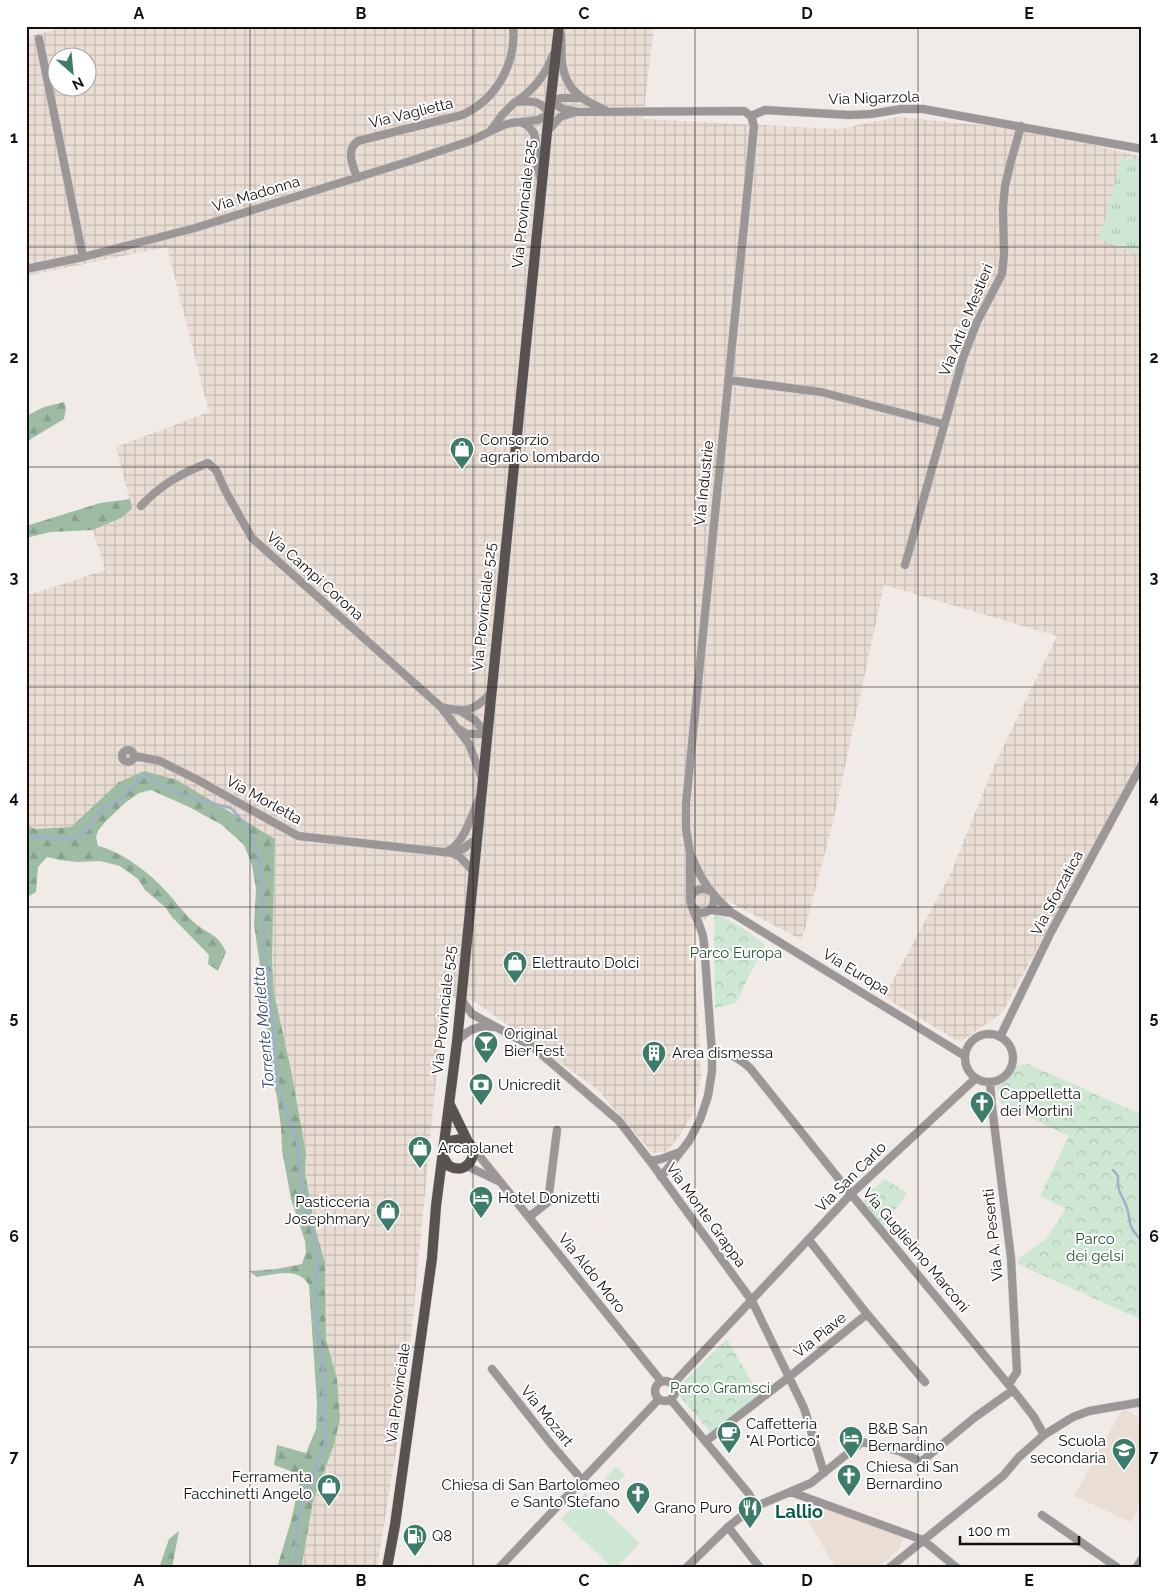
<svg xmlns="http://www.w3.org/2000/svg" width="1168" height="1594" font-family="Raleway,sans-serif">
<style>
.built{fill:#eaddd4}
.industrial{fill:url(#industrial-grid);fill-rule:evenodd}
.grass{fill:url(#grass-tufts)}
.forest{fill:url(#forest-firs)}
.park{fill:url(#park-crowns)}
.garden{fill:#cde7d2}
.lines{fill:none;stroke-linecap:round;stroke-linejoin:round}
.stream{stroke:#9fafcc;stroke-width:2.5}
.minor-casing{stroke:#cdc8c5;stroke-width:9}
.major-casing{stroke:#cdc8c5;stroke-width:11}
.minor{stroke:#9b9797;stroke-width:8}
.major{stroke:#585351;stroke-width:10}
.grid{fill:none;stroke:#131110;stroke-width:1;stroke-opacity:0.55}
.labels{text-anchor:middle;stroke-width:4;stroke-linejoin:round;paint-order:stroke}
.street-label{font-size:15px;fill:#131110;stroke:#fff}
.poi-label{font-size:15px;fill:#131110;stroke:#fff;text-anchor:start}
.park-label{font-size:15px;fill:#265635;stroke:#fff}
.water-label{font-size:16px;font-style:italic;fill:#324771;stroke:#fff}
.quarter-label{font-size:18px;font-weight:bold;fill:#075c49;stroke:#fff}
.neatline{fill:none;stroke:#131110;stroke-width:2}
.grid-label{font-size:16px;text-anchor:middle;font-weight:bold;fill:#131110}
</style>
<defs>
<pattern id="industrial-grid" width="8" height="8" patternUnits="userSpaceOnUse" patternTransform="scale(1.25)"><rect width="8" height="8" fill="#eaddd4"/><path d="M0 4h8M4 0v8" fill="none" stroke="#c8bdb5"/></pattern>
<pattern id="grass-tufts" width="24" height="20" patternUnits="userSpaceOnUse" patternTransform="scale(1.25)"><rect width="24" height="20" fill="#cde7d2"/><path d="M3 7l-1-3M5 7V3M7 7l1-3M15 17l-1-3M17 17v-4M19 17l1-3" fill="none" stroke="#afc5b3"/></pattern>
<pattern id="forest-firs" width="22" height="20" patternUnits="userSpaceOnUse" patternTransform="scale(1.25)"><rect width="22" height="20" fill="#9ebca4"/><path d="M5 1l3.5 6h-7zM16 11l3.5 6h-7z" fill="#87a18c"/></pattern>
<pattern id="park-crowns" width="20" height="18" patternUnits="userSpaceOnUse" patternTransform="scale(1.25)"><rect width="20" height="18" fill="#cde7d2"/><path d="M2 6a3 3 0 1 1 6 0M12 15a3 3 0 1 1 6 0" fill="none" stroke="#afc5b3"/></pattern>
</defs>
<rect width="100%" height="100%" fill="#f1ebe7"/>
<path class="built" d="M1123,1408L1142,1420V1503L1131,1522L1074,1496Z
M814,1503L904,1538L899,1549L878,1568H836L808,1521Z"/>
<path class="industrial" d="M70,26H654L643,119L838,129L898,117L991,126L1063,137L1142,157V757L1002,1013L960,1042L884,997L950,875L994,766L1057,636L884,585L833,822L802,940L726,900L693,931L701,1076L693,1114L680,1135L667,1152L652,1153L597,1089L474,1001L444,997L406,1389L377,1568H311L302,1566L313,1501L334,1445L340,1419L337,1379L326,1339L325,1263L316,1231L309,1194L305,1173L306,1153L291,1070L274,993L272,961L275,839L144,771L90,810L71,827L35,829L26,825V596L105,570L93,530L121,518L132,509L116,447L209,412L167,247L26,276V37ZM58,58H88V88H58Z"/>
<path class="grass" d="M1122,157L1142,161V256L1099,239Z"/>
<path class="forest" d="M64,402L66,408L64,419L26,442V416L44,407Z
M130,499L132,509L121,518L93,530L51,532L26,538V526L100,503Z
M144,771L177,780L275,839L272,961L274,993L291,1070L306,1153L305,1173L309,1194L316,1231L325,1263L326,1339L337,1379L340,1419L334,1445L313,1501L302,1565L311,1568H277L291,1521L301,1475L274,1465L277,1445L306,1453L316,1429L317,1404L309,1285C297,1266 276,1275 257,1277L249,1271L276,1269L302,1264L306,1252L305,1241L291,1199L282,1150L281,1127L277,1097L267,1060V1030L261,996V973L254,924L256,889L252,865L244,845L222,825L189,807L151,790L139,793L125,803L106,821L98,831L96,837L98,846C120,851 146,870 162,887C174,899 183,913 196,924C211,936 217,933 226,952L218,971L208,964L209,955L172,917L165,907L145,890L138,879L120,866L100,861L77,862L60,860L47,857L38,867L36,892L26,898L28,872L26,866V825L35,829L71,827L119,782Z
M179,1531L172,1568H159L169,1539Z"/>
<path class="park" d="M714,915C733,919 749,933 765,944L736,1003L715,1008Z
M1028,1064L1142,1115V1320L1018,1264V1259L1045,1240L1066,1209L1040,1196L1069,1136L1000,1103L996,1085L1005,1078L1013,1066Z
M885,1179L907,1193L883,1227L863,1202L864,1197L872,1188L874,1189Z
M727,1339L760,1396L711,1433L679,1395L681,1384Z"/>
<path class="garden" d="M616,1467L625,1475L607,1494L598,1486Z
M586,1493L640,1543L616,1568H613L561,1519Z"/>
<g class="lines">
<path class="stream" d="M26,836L68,839L80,836L87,830L100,811L125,795L137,781L146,776L153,778L158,784L173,791L192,798L231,808L243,821L254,842L259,858L263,927L279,1091L298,1145L300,1177L319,1262L315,1289V1311L322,1357L324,1383L323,1412L326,1440L303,1503L297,1526L296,1549L293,1568
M1113,1170L1118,1176C1117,1196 1124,1195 1128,1211C1131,1227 1129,1226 1140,1239"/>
<defs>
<path id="minor" d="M561,35C562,44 561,54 562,63C566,91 582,100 605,110
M39,39L83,257
M550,101L563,109L578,112L744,111L751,116L754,126L686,803V829L690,853V900C693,915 703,927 704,943L712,1053V1071L708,1096L700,1120L689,1141L661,1177
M550,101L562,98H580
M516,102C534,89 545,76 553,55
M751,116L765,110L849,115L871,114L901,109H923L1142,149
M491,130L502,115L515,102C530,101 541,99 549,114L538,120L521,122
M547,132L560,117L573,113
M357,178C353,165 345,150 358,141L462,115C496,100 517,63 513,26
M26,269L83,257L195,228L410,161L470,141L504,125L511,123L521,122L528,126L534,133L536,143L537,166L541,180
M728,380L821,392L943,424
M141,506C160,485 182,473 208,463L216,470L226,492L252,538L441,707L469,744L482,778
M905,565L963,358L977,322L1002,274L1004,255L1003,208L1005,186L1011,161L1021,126
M441,707C465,713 473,712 490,694
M462,712L475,720L486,734
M460,730L467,734H486
M122 756a6 6 0 1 1 12 0a6 6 0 1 1-12 0Z
M135,756L160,761L196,779L298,836L452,853L460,857L473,871
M446,852C464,845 471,816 479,799
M452,853L463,849L476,839
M692,857C702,882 711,894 732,913L965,1056
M691,898C694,889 702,887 710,891
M693,907L699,913C710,913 715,907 714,897
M710,910L732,913
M461,999L472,1014L533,1047L619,1121L650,1161L752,1301L804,1408L824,1473
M965 1058a24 24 0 1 1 48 0a24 24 0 1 1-48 0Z
M1000,1037L1051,932L1142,764
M457,1042C467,1030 477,1025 493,1027
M712,1053C728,1052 738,1057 750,1068L851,1194L1013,1390L1034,1417L1044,1435
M990,1082L992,1107L1011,1258L1017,1372L1009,1384
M473,1148L661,1381
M650,1161L661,1159L680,1152
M467,1166L498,1181
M529,1217L548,1202L557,1130
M809,1240L867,1314L925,1382
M492,1369L552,1445L582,1480
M655 1391a10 10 0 1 1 20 0a10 10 0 1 1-20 0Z
M673,1384L851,1194L976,1078
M671,1400L749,1494L752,1500V1508
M706,1441L789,1377L867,1314
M791,1492L923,1540L957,1568
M1042,1515L1118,1568
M728,1527L760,1568
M499,1568L658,1400
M686,1568L728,1527L752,1508L811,1483L862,1442L899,1451L919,1461H922L974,1418L1013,1390
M889,1568L1003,1476L1019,1457L1044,1435L1073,1417L1089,1411L1142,1402
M1136,1568L1142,1559"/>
<path id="major" d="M450,1105L468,1142
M443,1157L449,1166C460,1172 470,1167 473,1155L470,1144L461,1139L450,1141L444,1148
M387,1568L395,1525L432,1258L436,1206L457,1042L547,132L559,26"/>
</defs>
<use href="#minor" class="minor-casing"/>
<use href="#major" class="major-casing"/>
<use href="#minor" class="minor"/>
<use href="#major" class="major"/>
</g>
<path class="grid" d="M250,26V1568M473,26V1568M695,26V1568M918,26V1568M26,247H1142M26,467H1142M26,687H1142M26,907H1142M26,1127H1142M26,1347H1142"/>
<defs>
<symbol id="shop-pin" viewBox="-11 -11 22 30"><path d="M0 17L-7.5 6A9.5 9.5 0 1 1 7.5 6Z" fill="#3d7c6a" stroke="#fff"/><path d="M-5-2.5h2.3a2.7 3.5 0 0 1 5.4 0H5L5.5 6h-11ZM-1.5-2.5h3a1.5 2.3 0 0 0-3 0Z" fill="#fff"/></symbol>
<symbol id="bar-pin" viewBox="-11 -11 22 30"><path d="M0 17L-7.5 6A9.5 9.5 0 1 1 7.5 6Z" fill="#3d7c6a" stroke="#fff"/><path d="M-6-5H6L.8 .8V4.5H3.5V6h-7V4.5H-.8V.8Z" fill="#fff"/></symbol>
<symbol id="building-pin" viewBox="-11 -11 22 30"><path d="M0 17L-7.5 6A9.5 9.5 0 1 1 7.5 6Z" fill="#3d7c6a" stroke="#fff"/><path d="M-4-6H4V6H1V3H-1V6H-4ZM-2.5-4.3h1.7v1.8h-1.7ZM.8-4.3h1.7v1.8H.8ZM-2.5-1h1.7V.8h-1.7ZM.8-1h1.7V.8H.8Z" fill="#fff"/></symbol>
<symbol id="bank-pin" viewBox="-11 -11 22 30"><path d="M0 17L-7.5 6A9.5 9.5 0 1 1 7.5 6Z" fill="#3d7c6a" stroke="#fff"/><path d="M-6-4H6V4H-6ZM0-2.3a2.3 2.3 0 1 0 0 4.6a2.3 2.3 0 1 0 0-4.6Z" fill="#fff"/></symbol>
<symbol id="church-pin" viewBox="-11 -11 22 30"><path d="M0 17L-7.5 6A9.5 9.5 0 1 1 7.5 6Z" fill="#3d7c6a" stroke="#fff"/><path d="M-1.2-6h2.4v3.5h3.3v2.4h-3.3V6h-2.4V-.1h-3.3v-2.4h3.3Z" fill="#fff"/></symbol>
<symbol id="hotel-pin" viewBox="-11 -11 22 30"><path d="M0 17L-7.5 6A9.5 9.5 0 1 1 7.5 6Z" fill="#3d7c6a" stroke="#fff"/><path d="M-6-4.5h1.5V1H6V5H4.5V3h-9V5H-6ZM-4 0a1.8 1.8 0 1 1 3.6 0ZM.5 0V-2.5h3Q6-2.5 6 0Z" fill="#fff"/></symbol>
<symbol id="cafe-pin" viewBox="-11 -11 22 30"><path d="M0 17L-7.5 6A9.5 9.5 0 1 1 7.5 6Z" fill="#3d7c6a" stroke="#fff"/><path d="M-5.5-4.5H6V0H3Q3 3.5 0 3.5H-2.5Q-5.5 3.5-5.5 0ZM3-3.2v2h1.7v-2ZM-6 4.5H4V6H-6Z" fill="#fff"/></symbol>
<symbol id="school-pin" viewBox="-11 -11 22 30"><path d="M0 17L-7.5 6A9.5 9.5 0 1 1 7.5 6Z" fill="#3d7c6a" stroke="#fff"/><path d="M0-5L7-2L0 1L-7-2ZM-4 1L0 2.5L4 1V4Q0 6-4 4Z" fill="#fff"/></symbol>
<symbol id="restaurant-pin" viewBox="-11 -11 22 30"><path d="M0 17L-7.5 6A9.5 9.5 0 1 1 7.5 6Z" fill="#3d7c6a" stroke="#fff"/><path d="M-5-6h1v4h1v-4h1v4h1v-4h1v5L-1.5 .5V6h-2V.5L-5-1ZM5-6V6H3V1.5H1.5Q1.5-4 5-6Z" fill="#fff"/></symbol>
<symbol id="fuel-pin" viewBox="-11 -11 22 30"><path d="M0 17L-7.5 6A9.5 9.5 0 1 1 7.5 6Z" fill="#3d7c6a" stroke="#fff"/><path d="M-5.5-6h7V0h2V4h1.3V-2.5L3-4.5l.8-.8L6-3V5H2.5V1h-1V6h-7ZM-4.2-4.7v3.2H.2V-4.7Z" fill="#fff"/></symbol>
</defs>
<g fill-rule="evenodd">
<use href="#shop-pin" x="448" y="435" width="28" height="38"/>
<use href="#shop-pin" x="501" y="949" width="28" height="38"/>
<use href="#bar-pin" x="472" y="1029" width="28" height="38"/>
<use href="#building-pin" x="640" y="1039" width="28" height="38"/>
<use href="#bank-pin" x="467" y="1071" width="28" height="38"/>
<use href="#church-pin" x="968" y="1089" width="28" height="38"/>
<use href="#shop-pin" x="406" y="1134" width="28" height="38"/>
<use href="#hotel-pin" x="467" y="1184" width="28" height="38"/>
<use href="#shop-pin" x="374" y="1197" width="28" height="38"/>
<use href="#cafe-pin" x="715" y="1419" width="28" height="38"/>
<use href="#hotel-pin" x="837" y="1424" width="28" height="38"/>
<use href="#school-pin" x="1110" y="1436" width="28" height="38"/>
<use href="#church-pin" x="835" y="1462" width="28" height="38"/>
<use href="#shop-pin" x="315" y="1472" width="28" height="38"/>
<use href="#church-pin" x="624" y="1480" width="28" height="38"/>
<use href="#restaurant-pin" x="736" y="1494" width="28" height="38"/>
<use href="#fuel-pin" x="401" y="1522" width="28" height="38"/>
</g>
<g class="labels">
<g class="street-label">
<text transform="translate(874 98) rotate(-2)" y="5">Via Nigarzola</text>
<text transform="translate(411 113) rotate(-14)" y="5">Via Vaglietta</text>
<text transform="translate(256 194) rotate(-17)" y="5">Via Madonna</text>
<text transform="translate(524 204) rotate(-84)" y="5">Via Provinciale 525</text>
<text transform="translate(966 320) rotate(-68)" y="5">Via Arti e Mestieri</text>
<text transform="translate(704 483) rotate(-84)" y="5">Via Industrie</text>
<text transform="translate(315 576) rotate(42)" y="5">Via Campi Corona</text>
<text transform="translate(484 607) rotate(-84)" y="5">Via Provinciale 525</text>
<text transform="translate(264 800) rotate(29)" y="5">Via Morletta</text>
<text transform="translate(1057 893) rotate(-62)" y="5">Via Sforzatica</text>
<text transform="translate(856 972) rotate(31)" y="5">Via Europa</text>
<text transform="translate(444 1010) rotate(-84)" y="5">Via Provinciale 525</text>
<text transform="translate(851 1177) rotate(-45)" y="5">Via San Carlo</text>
<text transform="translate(706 1215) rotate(54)" y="5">Via Monte Grappa</text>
<text transform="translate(993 1235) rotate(-96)" y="5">Via A. Pesenti</text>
<text transform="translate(916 1250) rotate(50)" y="5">Via Guglielmo Marconi</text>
<text transform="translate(592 1273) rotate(51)" y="5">Via Aldo Moro</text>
<text transform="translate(820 1335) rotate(-39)" y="5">Via Piave</text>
<text transform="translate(398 1393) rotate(-82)" y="5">Via Provinciale</text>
<text transform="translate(547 1416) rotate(51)" y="5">Via Mozart</text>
</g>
<g class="poi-label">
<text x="480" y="445">Consorzio<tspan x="480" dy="17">agrario lombardo</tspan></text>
<text x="532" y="968">Elettrauto Dolci</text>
<text x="504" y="1039">Original<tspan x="504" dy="17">Bier Fest</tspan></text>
<text x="672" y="1058">Area dismessa</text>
<text x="498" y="1090">Unicredit</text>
<text x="1000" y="1099">Cappelletta<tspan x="1000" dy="17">dei Mortini</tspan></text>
<text x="438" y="1153">Arcaplanet</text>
<text x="498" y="1203">Hotel Donizetti</text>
<text x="370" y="1207" text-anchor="end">Pasticceria<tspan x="370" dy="17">Josephmary</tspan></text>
<text x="746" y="1429">Caffetteria<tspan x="746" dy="17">"Al Portico"</tspan></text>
<text x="868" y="1434">B&amp;B San<tspan x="868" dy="17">Bernardino</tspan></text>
<text x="1106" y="1446" text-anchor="end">Scuola<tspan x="1106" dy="17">secondaria</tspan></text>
<text x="866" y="1472">Chiesa di San<tspan x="866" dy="17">Bernardino</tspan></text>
<text x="312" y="1482" text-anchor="end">Ferramenta<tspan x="312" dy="17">Facchinetti Angelo</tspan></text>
<text x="620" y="1490" text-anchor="end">Chiesa di San Bartolomeo<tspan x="620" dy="17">e Santo Stefano</tspan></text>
<text x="732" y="1513" text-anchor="end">Grano Puro</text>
<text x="432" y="1541">Q8</text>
</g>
<g class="park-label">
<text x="736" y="958">Parco Europa</text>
<text x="1095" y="1244">Parco<tspan x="1095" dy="17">dei gelsi</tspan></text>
<text x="720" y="1393">Parco Gramsci</text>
</g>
<g class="water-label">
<text transform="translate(263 1028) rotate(-95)" y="6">Torrente Morletta</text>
</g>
<g class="quarter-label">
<text x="799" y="1518">Lallio</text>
</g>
</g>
<rect width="1168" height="1594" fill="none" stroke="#ffffff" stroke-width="55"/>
<g transform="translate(72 72) rotate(153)"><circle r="24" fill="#ffffff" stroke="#a1a09f"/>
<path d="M0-4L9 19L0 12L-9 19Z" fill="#3d7c6a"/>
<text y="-8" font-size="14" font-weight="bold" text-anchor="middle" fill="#131110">N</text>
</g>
<path d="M960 1536v8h119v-8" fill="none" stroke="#131110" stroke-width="2.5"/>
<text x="968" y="1536" font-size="15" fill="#131110" stroke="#ffffff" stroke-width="4" paint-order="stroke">100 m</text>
<rect x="28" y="28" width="1112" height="1538" class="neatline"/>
<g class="grid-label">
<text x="139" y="19">A</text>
<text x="361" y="19">B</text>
<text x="584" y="19">C</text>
<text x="807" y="19">D</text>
<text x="1029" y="19">E</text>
<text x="14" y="143">1</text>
<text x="1154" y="143">1</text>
<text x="14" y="363">2</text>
<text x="1154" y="363">2</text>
<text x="14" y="583">3</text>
<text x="1154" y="583">3</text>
<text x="14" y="803">4</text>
<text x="1154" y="803">4</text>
<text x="14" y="1023">5</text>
<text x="1154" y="1023">5</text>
<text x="14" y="1242">6</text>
<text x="1154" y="1242">6</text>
<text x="14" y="1462">7</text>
<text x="1154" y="1462">7</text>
<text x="139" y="1586">A</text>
<text x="361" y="1586">B</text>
<text x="584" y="1586">C</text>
<text x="807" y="1586">D</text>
<text x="1029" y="1586">E</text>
</g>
</svg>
